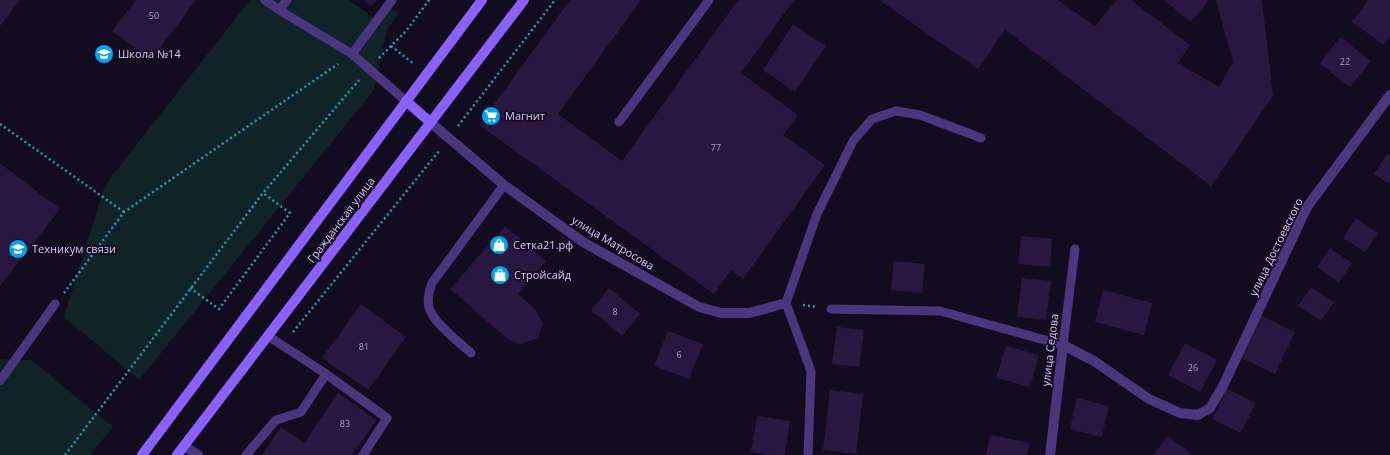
<svg xmlns="http://www.w3.org/2000/svg" width="1390" height="455" font-family="'Open Sans',sans-serif">
<style>
.green{fill:#0f2328}
.building{fill:#291740}
.lines{fill:none;stroke-linecap:round;stroke-linejoin:round}
.path{stroke:#2b99b1;stroke-width:2.5;stroke-dasharray:2 3;stroke-linecap:butt}
.service{stroke:#4a367e;stroke-width:9}
.minor{stroke:#4a367e;stroke-width:10}
.secondary{stroke:#8a60ff;stroke-width:10}
.labels{text-anchor:middle;stroke-width:3.5;stroke-linejoin:round;paint-order:stroke}
.number-label{font-size:9px;fill:#af9ccf}
.poi-label{font-size:11px;fill:#dcc9ff;stroke:#130c1e;text-anchor:start}
.street-label{font-size:11px;fill:#dcc9ff;stroke:#130c1e}
</style>
<rect width="100%" height="100%" fill="#130c1e"/>
<path class="green" d="M250,0H349L375,19L386,4L399,14L387,29L374,90L139,380L64,317L105,185Z
M0,359L31,360L113,427L90,455H0Z"/>
<path class="building" d="M0,0H20L0,26Z
M136,0H196L151,60L112,31Z
M364,0H377L372,6Z
M570,0H641L558,114L622,161L738,0H794L741,73L798,115L783,135L825,165L743,279L731,270L714,294L479,125Z
M879,0H1058L1095,26L1117,0H1131L1190,45L1178,63L1219,87L1233,62L1216,0H1262L1273,96L1211,186L1005,30L978,69Z
M1164,0H1209L1191,22Z
M1368,0H1390V36L1384,45L1352,22Z
M793,24L826,46L795,92L763,70Z
M1340,37L1371,61L1350,87L1320,64Z
M1387,154L1390,156V184L1374,174Z
M1,164L60,209L0,286V165Z
M1356,218L1378,233L1365,252L1343,238Z
M505,226L546,261L518,294L536,310L543,324L538,338L522,344L510,341L450,289Z
M1021,236L1052,239L1050,267L1018,264Z
M1330,248L1352,263L1339,282L1317,267Z
M894,261L925,264L922,293L891,290Z
M1022,278L1051,281L1046,320L1017,317Z
M1311,287L1334,302L1321,321L1298,306Z
M609,288L640,314L622,336L591,310Z
M1103,290L1152,303L1144,335L1095,322Z
M361,304L406,337L368,390L322,358Z
M1258,314L1295,332L1275,374L1238,356Z
M837,327L864,330L859,367L832,364Z
M668,331L703,344L689,379L654,366Z
M1185,343L1217,360L1200,392L1168,375Z
M1006,346L1039,355L1030,387L996,378Z
M1227,389L1256,403L1241,433L1212,419Z
M830,390L863,394L856,454L823,450Z
M338,393L376,420L352,455H265L263,454L281,427L304,443Z
M1077,398L1109,406L1102,437L1070,429Z
M757,416L790,421L785,455H771L751,452Z
M990,435L1030,443L1027,455H986Z
M1168,436L1193,455H1153Z"/>
<g class="lines">
<path class="path" d="M391,46L414,64
M379,58L406,31L429,0
M0,124L124,212
M458,126L555,0
M190,288L219,309L290,213L263,193
M64,293L124,212L338,64
M803,305L818,307
M293,332L439,151
M65,455L263,193L359,80"/>
<path class="service" d="M265,0L279,10L352,54L406,101
M279,10L287,0
M352,54L392,0
M619,122L709,0
M831,309L940,311L1063,345L1075,249
M268,336L326,374L387,418L363,455
M471,353C460,343 435,324 430,310C426,301 429,291 432,283L504,185
M0,381L55,304
M246,455L276,420L301,412L326,374
M808,455L811,371L786,303L817,214L853,141L872,119L896,111L920,115L981,138"/>
<path class="minor" d="M430,122L504,185L583,242L699,307L721,313H749L786,303
M184,446L198,455
M1050,455L1063,345L1094,361L1149,399L1180,413L1198,415L1210,408L1223,386L1307,207L1390,95"/>
<path class="secondary" d="M406,101L430,122
M142,455L482,0
M177,455L524,0"/>
</g>
<defs>
<symbol id="school-disc" viewBox="-11 -11 22 22"><circle r="9.5" fill="#00a2f4" stroke="#130c1e"/><path d="M0-5L7-2L0 1L-7-2ZM-4 1L0 2.5L4 1V4Q0 6-4 4Z" fill="#fff"/></symbol>
<symbol id="supermarket-disc" viewBox="-11 -11 22 22"><circle r="9.5" fill="#00a2f4" stroke="#130c1e"/><path d="M-6-5.5h2.5l.6 2H6L4.5 2H-2.5L-4.4-4H-6ZM-1.5 3.2a1.3 1.3 0 1 0 .1 0ZM3 3.2a1.3 1.3 0 1 0 .1 0Z" fill="#fff"/></symbol>
<symbol id="shop-disc" viewBox="-11 -11 22 22"><circle r="9.5" fill="#00a2f4" stroke="#130c1e"/><path d="M-5-2.5h2.3a2.7 3.5 0 0 1 5.4 0H5L5.5 6h-11ZM-1.5-2.5h3a1.5 2.3 0 0 0-3 0Z" fill="#fff"/></symbol>
<symbol id="university-disc" viewBox="-11 -11 22 22"><circle r="9.5" fill="#00a2f4" stroke="#130c1e"/><path d="M0-5L7-2L0 1L-7-2ZM-4 1L0 2.5L4 1V4Q0 6-4 4Z" fill="#fff"/></symbol>
</defs>
<g fill-rule="evenodd">
<use href="#school-disc" x="93" y="43" width="22" height="22"/>
<use href="#supermarket-disc" x="480" y="105" width="22" height="22"/>
<use href="#shop-disc" x="488" y="234" width="22" height="22"/>
<use href="#university-disc" x="7" y="238" width="22" height="22"/>
<use href="#shop-disc" x="489" y="264" width="22" height="22"/>
</g>
<g class="labels">
<g class="number-label">
<text x="154" y="19">50</text>
<text x="1345" y="65">22</text>
<text x="716" y="151">77</text>
<text x="615" y="315">8</text>
<text x="364" y="350">81</text>
<text x="679" y="358">6</text>
<text x="1193" y="371">26</text>
<text x="345" y="427">83</text>
</g>
<g class="poi-label">
<text x="118" y="58">Школа №14</text>
<text x="505" y="120">Магнит</text>
<text x="513" y="249">Сетка21.рф</text>
<text x="32" y="253">Техникум связи</text>
<text x="514" y="279">Стройсайд</text>
</g>
<g class="street-label">
<text transform="translate(341 220) rotate(-53)" y="4">Гражданская улица</text>
<text transform="translate(613 243) rotate(31)" y="4">улица Матросова</text>
<text transform="translate(1276 247) rotate(-64)" y="4">улица Достоевского</text>
<text transform="translate(1050 350) rotate(-83)" y="4">улица Седова</text>
</g>
</g>
</svg>
